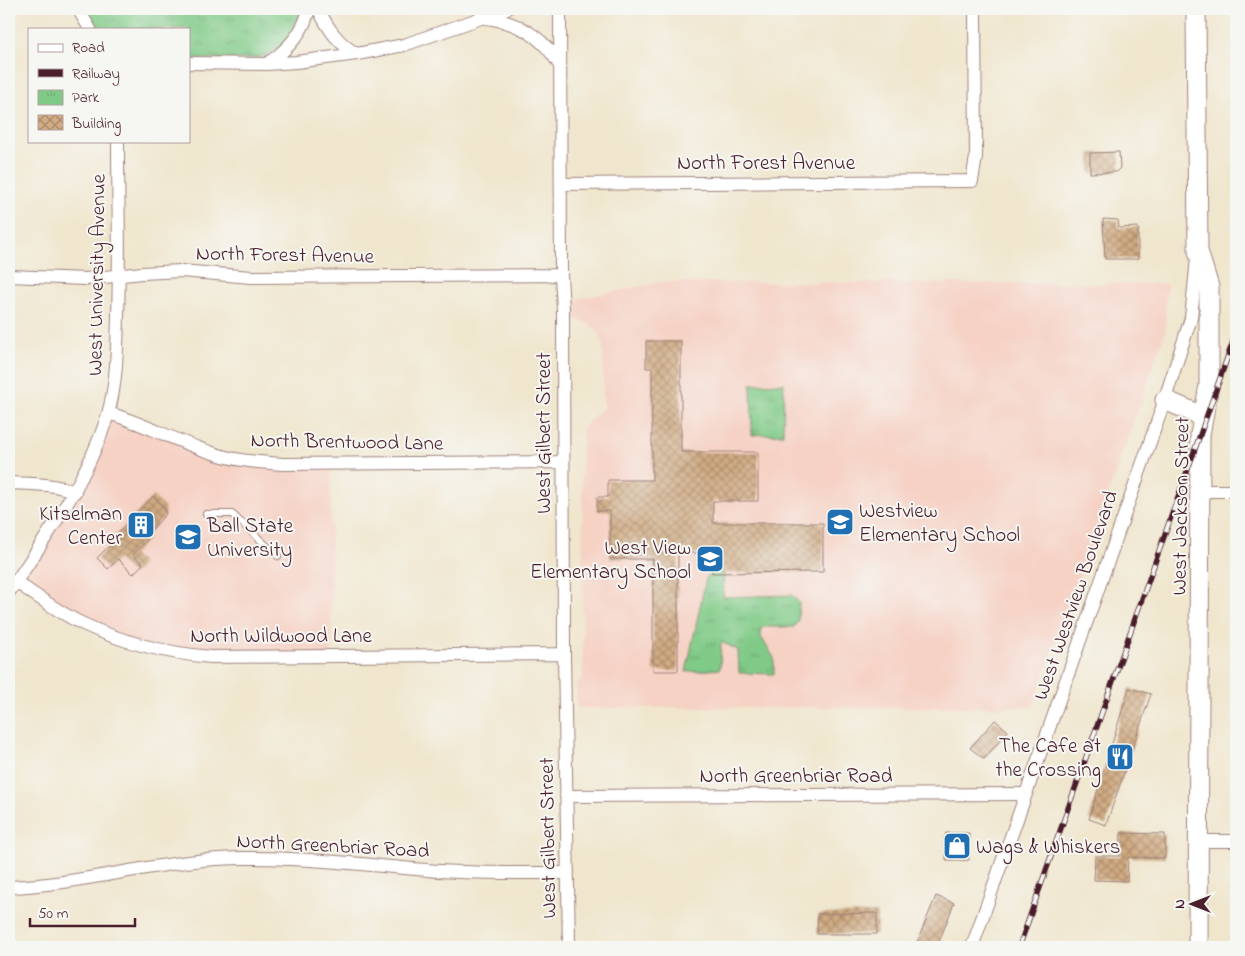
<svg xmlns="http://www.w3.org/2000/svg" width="1245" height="956" font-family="'Indie Flower',sans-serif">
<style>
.built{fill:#f6d2c5}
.park{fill:url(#park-tufts);stroke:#657459}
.building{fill:url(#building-cross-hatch)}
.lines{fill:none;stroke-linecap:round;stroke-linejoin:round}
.lane-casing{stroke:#9d827c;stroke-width:8}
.street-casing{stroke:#9d827c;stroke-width:14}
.secondary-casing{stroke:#9d827c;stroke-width:21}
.lane{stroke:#fff;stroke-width:6}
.street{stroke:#fff;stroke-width:12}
.secondary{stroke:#fff;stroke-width:19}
.rail-casing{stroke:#4a1f2b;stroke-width:5.5}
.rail{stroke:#f6f6f2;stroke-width:4;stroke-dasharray:11;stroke-linecap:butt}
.labels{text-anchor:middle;stroke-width:4;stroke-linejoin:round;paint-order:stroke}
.street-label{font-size:21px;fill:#4a1f2b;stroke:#f6f6f2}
.poi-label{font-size:21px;fill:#4a1f2b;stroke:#f6f6f2;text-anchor:start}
</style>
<defs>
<pattern id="park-tufts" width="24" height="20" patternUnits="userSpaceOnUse" patternTransform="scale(1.25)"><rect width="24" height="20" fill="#80ca87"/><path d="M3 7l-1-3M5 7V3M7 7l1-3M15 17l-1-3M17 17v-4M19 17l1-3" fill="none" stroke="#70ad75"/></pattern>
<pattern id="building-cross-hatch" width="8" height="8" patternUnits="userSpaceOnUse" patternTransform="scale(1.25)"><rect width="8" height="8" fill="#d0ab83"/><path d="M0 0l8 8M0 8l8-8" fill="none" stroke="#ab8b6b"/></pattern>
</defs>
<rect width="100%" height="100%" fill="#f6f6f2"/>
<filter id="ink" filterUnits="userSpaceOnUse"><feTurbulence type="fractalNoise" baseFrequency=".02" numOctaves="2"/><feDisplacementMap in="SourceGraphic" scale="10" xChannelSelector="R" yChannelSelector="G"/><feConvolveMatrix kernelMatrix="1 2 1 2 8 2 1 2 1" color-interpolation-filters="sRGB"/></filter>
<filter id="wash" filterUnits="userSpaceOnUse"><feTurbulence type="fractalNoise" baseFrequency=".0096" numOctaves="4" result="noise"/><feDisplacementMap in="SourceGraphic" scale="20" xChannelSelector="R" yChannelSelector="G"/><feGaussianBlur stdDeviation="1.12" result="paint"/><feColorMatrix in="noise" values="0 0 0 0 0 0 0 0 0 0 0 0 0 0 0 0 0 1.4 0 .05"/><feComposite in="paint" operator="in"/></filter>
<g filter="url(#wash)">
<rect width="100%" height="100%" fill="#f0e6ce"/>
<path class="built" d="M661,282L1167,284L1165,332L1033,707L577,708L576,684L583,678L582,428L603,408V346L598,331L587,323L574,319L573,300Z
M108,413L210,453L331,464V656L211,657L124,641L16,582L75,492Z"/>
<path class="park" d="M89,9H302L291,34L279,47L265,56L247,59H189V29H97L92,20Z
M784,383L783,434L752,435L751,384Z
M712,573H724L723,597L792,595L799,603L798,621L794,627H762L761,637L774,658V674L739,673L738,650L721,642L720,669L686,672L706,578Z"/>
<g id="blocks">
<path class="building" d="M1119,152L1120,168L1116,172L1090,173V153Z
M1103,219L1118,220L1119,228L1138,227V259H1105Z
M646,341H681V452H758V501H713V523H823V572L712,573V553H678V671H653V559H610V511H597V497H608V480H652V368H646Z
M153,496L165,508V512L166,514L145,537L148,539L133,555L143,564L133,574L118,559L108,569L97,558L117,538L115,536Z
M1129,688L1151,694L1106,825L1089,819Z
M995,720L1008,731L984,759L970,748Z
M946,833H969V860H946Z
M1121,833L1165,834V858L1128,857L1127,881L1094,880L1095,856H1120Z
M936,896L954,903L937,947H915Z
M877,913V934H817L818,914Z"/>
</g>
</g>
<g filter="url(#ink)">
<use href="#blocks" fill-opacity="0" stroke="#9d827c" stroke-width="1"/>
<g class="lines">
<defs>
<path id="lane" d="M206,514H232L278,556"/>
<path id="street" d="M78,9L90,29
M318,9C328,28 338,44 357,54
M560,9L561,275L563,309L564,654L569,947
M486,18C519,22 544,37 560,66
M189,63L267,64L296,62L357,54L404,45L507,9
M268,63C287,50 304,32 309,9
M561,184L972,181L976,157L975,9
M9,276L86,279L142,273L181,271L251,277L561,275
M108,413C143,423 175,441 210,452C234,461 258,462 283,464L563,462
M9,483C31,484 53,483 75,492
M1200,491H1236
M16,582C37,596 58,612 81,623C123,643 165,653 211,657L564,654
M9,592C47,536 88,479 108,414C117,382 117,349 118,316C120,258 118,199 118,141
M566,796L1026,794
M1199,841H1236
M9,887C87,884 163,859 241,858C303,857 365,865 427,870C473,874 520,873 567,873
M972,947L1161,411L1191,318L1197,258"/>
<path id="secondary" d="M1196,9L1198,251L1209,287V385L1200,435L1198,947
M1165,400L1202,416"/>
</defs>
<use href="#lane" class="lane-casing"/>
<use href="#street" class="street-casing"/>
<use href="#secondary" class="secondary-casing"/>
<use href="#lane" class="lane"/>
<use href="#street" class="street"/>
<use href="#secondary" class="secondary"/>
<defs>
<path id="rail" d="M1019,947L1236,333"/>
</defs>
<use href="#rail" class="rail-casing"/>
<use href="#rail" class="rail"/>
</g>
</g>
<defs>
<symbol id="school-square" viewBox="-11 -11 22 22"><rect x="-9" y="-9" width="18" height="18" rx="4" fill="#1f6fb2" stroke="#f6f6f2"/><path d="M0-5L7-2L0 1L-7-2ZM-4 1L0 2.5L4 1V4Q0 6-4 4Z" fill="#fff"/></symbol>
<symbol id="building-square" viewBox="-11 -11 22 22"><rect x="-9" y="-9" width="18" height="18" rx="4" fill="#1f6fb2" stroke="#f6f6f2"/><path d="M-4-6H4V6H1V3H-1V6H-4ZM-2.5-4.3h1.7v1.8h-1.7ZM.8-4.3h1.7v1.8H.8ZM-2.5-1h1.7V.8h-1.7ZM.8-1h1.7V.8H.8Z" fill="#fff"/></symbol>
<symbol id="university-square" viewBox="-11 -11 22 22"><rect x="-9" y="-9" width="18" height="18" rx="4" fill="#1f6fb2" stroke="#f6f6f2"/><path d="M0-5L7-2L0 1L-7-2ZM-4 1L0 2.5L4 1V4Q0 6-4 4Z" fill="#fff"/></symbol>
<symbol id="restaurant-square" viewBox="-11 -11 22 22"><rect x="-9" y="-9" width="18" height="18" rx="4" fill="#1f6fb2" stroke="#f6f6f2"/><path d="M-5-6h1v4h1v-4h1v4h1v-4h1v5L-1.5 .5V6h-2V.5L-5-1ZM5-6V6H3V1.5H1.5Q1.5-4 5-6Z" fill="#fff"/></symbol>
<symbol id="shop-square" viewBox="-11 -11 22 22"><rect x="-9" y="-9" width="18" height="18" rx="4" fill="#1f6fb2" stroke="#f6f6f2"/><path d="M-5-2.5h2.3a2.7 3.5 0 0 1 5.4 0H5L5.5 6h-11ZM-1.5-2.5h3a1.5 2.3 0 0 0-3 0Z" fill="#fff"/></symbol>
</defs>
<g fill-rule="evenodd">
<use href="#school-square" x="824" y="506" width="32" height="32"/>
<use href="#building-square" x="125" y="509" width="32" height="32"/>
<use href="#university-square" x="172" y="521" width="32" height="32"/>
<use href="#school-square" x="694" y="543" width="32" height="32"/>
<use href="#restaurant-square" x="1104" y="741" width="32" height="32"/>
<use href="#shop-square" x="941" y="830" width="32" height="32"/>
</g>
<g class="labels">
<g class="street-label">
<text x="766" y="169">North Forest Avenue</text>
<text transform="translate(285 254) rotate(1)" y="7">North Forest Avenue</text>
<text transform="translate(96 275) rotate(-89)" y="7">West University Avenue</text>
<text transform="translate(543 433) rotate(-90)" y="7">West Gilbert Street</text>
<text transform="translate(347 441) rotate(1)" y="7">North Brentwood Lane</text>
<text transform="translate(1180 506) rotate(-89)" y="7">West Jackson Street</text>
<text transform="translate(1075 595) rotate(-71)" y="7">West Westview Boulevard</text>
<text x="281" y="642">North Wildwood Lane</text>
<text x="796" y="782">North Greenbriar Road</text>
<text transform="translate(547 838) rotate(-91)" y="7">West Gilbert Street</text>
<text transform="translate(333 845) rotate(3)" y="7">North Greenbriar Road</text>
</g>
<g class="poi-label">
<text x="859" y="517">Westview<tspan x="859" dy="24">Elementary School</tspan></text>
<text x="122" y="520" text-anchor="end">Kitselman<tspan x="122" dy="24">Center</tspan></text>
<text x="207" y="532">Ball State<tspan x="207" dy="24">University</tspan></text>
<text x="691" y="554" text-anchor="end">West View<tspan x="691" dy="24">Elementary School</tspan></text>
<text x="1101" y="752" text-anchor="end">The Cafe at<tspan x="1101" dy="24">the Crossing</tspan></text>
<text x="976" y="853">Wags &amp; Whiskers</text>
</g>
</g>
<rect width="1245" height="956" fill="none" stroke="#f6f6f2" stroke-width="30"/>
<rect x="28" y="28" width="162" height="115" fill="#f6f6f2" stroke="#b1a0a2"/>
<rect x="38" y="44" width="25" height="8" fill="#ffffff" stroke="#b1a0a2"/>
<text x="72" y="52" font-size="15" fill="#4a1f2b">Road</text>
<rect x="38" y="69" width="25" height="8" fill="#4a1f2b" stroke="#b1a0a2"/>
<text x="72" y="78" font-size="15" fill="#4a1f2b">Railway</text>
<rect x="38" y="90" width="25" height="15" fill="url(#park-tufts)" stroke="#b1a0a2"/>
<text x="72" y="102" font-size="15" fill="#4a1f2b">Park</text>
<rect x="38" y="115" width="25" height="15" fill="url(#building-cross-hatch)" stroke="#b1a0a2"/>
<text x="72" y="128" font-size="15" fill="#4a1f2b">Building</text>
<g transform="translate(1192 904) rotate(270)" stroke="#f6f6f2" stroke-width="4" paint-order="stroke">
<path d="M0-4L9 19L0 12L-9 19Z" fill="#4a1f2b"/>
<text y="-8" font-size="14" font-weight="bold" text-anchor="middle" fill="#4a1f2b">N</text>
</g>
<path d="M30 918v8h105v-8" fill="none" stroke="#4a1f2b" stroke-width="2.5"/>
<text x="38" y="918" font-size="15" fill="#4a1f2b" stroke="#f6f6f2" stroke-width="4" paint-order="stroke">50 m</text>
</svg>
